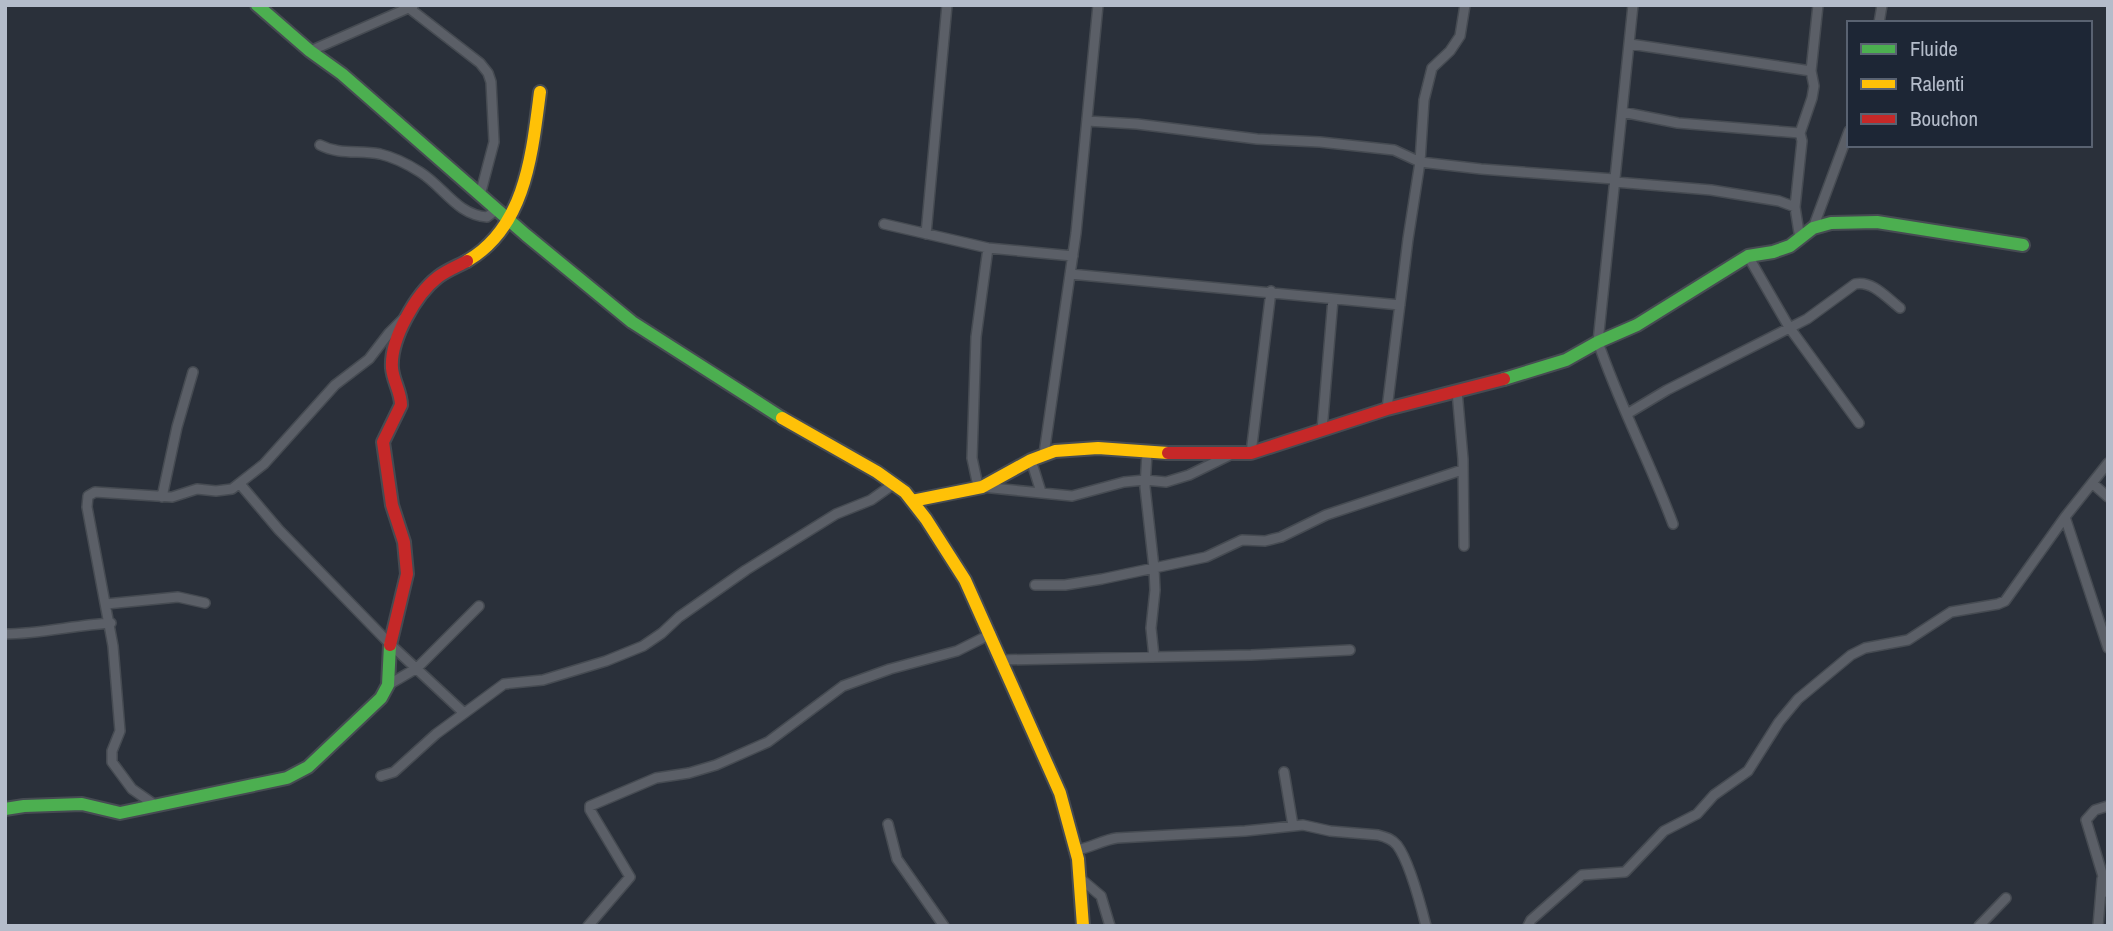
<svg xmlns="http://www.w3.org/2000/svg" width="2113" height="931" font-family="'Archivo Narrow',sans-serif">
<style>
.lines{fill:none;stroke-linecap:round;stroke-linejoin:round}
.street-casing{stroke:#464b52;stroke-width:12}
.fast-casing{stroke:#464b52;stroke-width:16}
.slow-casing{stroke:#464b52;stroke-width:16}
.jam-casing{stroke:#464b52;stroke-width:16}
.street{stroke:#5b5f67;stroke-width:9}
.fast{stroke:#4caf50;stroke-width:12}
.slow{stroke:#ffc107;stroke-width:12}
.jam{stroke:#c62828;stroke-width:12}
</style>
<rect width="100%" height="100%" fill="#2a303a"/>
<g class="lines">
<defs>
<path id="street" d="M1633,5L1598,342C1619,404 1650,462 1673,524
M409,8L480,63L488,73L491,82L494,142L480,195
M1879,23L1882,5
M1630,44L1811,71
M310,51L413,6
M1622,112L1678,123L1800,133
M1087,121L1137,124L1257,139L1320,142L1394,150L1420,162L1481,169L1614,179
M320,145C339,155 359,150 380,154C393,157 409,165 420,172C444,187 457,215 487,217L496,210
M1615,182L1711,190L1779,201L1795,207
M884,224L988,248L1073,256
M1813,228L1849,131
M926,234L947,5
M1800,239L1795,207L1802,141L1800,133L1812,98L1814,86L1811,71L1818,5
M1748,256L1789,327L1859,423
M1070,274L1400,305
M1457,391L1463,459L1464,546
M1387,409L1408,239L1420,162L1424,100L1432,68L1450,51L1460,36L1465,5
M1627,414L1667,390L1807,319L1855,284C1872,280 1887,298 1900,308
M1322,430L1333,299
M1147,453L1145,487L1154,568L1155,590L1151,628L1154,657
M1251,453L1271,291
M1044,454L1076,233L1098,5
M1031,460L1041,492
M2092,483L2108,497
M240,484L279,530L390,644L464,713
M978,486L972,458L976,337L988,248
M982,487L1072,496L1124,482L1145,480L1166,482L1189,475L1230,455
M162,497L177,427L193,372
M2065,517L2108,648
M1035,585H1065L1102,579L1206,557L1242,540L1265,541L1281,537L1326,515L1462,470
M106,604L178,597L205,603
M5,634C40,634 75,625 111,623
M999,660L1251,655L1350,650
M388,685L417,668L479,606
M1284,772L1293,826
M381,776L394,772L436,734L504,684L543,680L606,661L643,646L662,633L679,617L746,570L836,514L871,500L895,483
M155,805L132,789L112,762V751L120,731L113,646L87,507L88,496L95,492L172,497L197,489L216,491L232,489L264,464L335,385L369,359L389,333L403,319
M2108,806L2095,810L2086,820L2108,893
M888,824L897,859L944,926
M1076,850C1091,848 1102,840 1117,838L1245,831L1303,825L1330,831L1378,835C1386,837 1392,839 1397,845C1409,861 1421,906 1426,926
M1081,879L1101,896L1110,926
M588,926L630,877L590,810V806L656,778L689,773L716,765L768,742L843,686L890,669L957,651L991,634
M1528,926L1531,920L1582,875L1625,872L1664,831L1697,814L1714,795L1748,771L1779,722L1798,699L1851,655L1865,648L1908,640L1951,612L1998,604L2005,601L2065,517L2108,463
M1979,926L2006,898
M2098,926L2102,879"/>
<path id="fast" d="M257,5L310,51L342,74L526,235L632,322L782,418
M1504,379L1566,360L1598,342L1637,325L1748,256L1773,252L1790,246L1813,228L1831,223L1877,222L2023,245
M5,809L24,806L82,804L120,813L287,778L308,767L381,698L388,685L390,645"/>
<path id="slow" d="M467,261C526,227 532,153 540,92
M782,418L877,472L905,492L926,519L965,580L1060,793L1078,859L1083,926
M912,501L982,487L1031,460L1055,451L1098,448L1168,453"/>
<path id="jam" d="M1168,453H1251L1387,409L1504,379
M390,645L407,574L404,542L392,505L383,442L401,405C401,392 393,381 392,368C390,339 416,294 438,277C447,270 458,266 467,261"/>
</defs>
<use href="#street" class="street-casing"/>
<use href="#fast" class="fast-casing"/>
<use href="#slow" class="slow-casing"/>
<use href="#jam" class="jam-casing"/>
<use href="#street" class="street"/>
<use href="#fast" class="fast"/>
<use href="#slow" class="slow"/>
<use href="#jam" class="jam"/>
</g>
<rect width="2113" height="931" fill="none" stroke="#b4bcca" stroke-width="14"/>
<rect x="1847" y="21" width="245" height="126" fill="#1d2635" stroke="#596271" stroke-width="2"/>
<rect x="1861" y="44" width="35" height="10" fill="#4caf50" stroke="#596271" stroke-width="2"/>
<text x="1910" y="56" font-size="21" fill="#b4bcca">Fluide</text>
<rect x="1861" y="79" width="35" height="10" fill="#ffc107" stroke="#596271" stroke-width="2"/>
<text x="1910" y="91" font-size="21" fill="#b4bcca">Ralenti</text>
<rect x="1861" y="114" width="35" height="10" fill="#c62828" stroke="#596271" stroke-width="2"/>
<text x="1910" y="126" font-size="21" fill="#b4bcca">Bouchon</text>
</svg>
